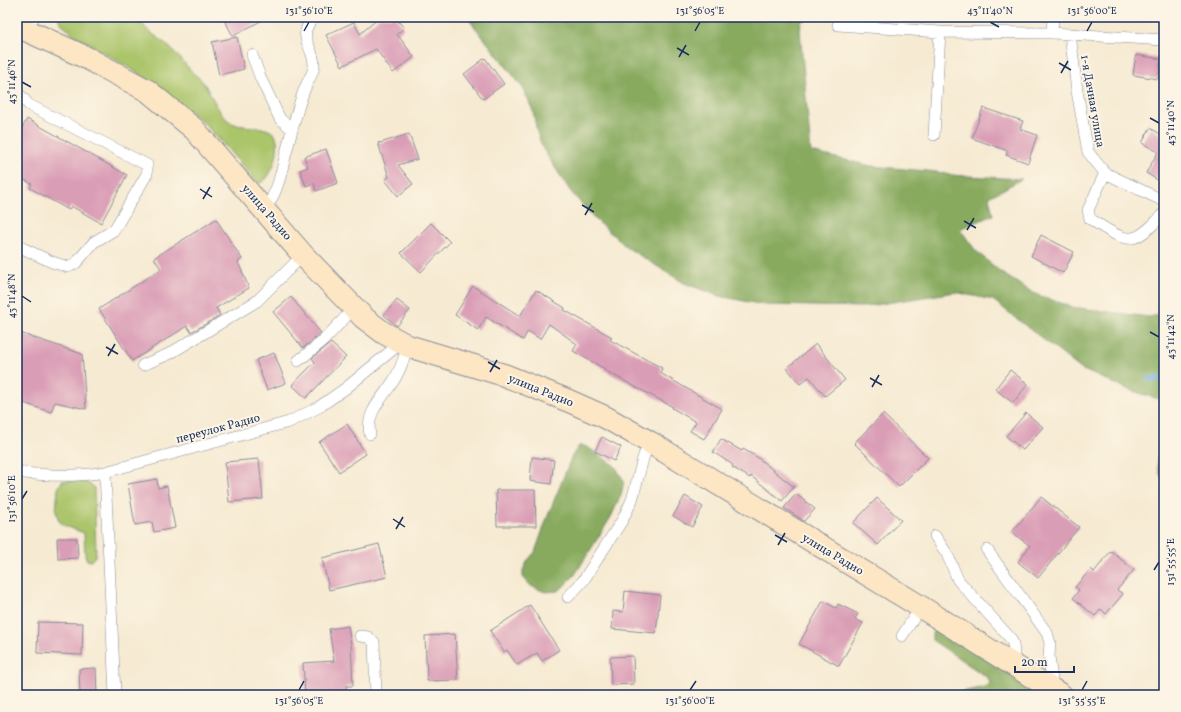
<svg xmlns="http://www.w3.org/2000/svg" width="1181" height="712" font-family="Vollkorn,serif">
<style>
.green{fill:#abc56a;stroke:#637a64}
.forest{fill:#88aa5e;stroke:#526c5e}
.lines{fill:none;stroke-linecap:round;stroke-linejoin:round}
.stream{stroke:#62a2d5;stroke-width:6}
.building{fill:#da9db6}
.service-casing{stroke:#888c98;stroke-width:12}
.secondary-casing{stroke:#888c98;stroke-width:24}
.service{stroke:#fff;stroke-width:11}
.secondary{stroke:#fce6c4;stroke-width:22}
.ticks{fill:none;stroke:#1b2f5e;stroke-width:1.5}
.labels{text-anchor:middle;stroke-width:4;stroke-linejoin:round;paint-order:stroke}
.street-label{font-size:12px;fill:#1b2f5e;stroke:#fcf5e5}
.neatline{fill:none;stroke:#1b2f5e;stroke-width:1.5}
.ticks-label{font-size:10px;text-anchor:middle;fill:#1b2f5e}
</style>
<rect width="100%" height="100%" fill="#fcf5e5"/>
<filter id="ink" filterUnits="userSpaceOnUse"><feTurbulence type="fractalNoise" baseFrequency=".025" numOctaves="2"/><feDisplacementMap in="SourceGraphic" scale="8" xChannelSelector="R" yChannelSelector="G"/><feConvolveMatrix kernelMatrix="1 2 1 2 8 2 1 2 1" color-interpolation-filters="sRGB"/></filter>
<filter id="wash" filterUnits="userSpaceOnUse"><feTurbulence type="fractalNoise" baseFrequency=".012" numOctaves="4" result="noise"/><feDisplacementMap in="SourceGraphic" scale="16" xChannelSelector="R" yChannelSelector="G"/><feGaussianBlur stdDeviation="0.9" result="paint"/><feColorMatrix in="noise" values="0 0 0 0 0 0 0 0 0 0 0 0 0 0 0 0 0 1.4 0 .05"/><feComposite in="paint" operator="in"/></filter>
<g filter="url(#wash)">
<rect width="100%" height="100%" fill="#f6ead2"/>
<path class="green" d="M58,17H138C147,33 153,33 166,44C176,53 184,63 193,73C196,76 200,78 202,81C212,93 218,116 232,123C243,129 268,124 275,135C282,145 273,179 260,183L255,181L226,147L201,120L152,82L73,34L61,23Z
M62,481C74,481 85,480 94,487L96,555L91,561L87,560L85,555L84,533L65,526L59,521L56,511L58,489Z"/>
<path class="forest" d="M467,17H815L801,21L800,31L811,152L871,166L938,172L949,175L1022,179L989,197L993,215L960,229L976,251L1003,274L1035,294L1072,307L1149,317L1164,314V401L1127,389L1081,369L993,300L955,292L862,307L764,305L719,296L684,283L628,248L597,221L571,192L543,149L537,132L533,111L523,88Z
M581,445L589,448L615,466L624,481L621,495L611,517L574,576L559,591L545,592L531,586L523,577V570L528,560L535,552L547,518L572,456L578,447Z
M1164,445V482C1157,469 1153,457 1164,445Z
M938,630L1030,683L1036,693V695H946L986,687L990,683L988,678L932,640V633Z"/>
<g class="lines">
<path class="stream" d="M1150,379H1164"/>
</g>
<g id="blocks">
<path class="building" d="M223,17H268L233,36Z
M380,17H395L404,28L397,34L414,57L393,73L376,49L342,66L326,35L354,22L360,34Z
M237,37L244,69L219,75L212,42Z
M1136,55L1161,59L1158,79L1133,75Z
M485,58L504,84L483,99L464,74Z
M983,108L1023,121L1020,129L1037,135L1028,163L1006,155L1008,151L972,138Z
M27,119L127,175L101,223L71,206L69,210L30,188L32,184L17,176V137Z
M1150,128L1164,136V184L1146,173L1158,152L1142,143Z
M409,134L418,159L398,165L413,184L398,196L385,180L389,177L378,143L379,142L380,143Z
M326,149L338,183L316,191L314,183L306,186L300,170L308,167L304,157Z
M216,219L242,259L238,262L249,288L216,308L220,315L206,324L191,332L187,326L132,361L99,309L161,269L154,258Z
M431,223L450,242L421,272L401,253Z
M1041,235L1074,252L1063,273L1031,256Z
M473,286L520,316L536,290L565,308L564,310L612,337L610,340L662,368L660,373L722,409L704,439L690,431L696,422L672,408L673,407L604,370L605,369L573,351L577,344L549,324L540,339L528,331L523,340L486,317L478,330L455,315Z
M291,297L321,333L303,348L273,312Z
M397,300L410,310L397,326L384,315Z
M17,332L82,354L86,409L55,402L51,412L17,401Z
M331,343L346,357L306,398L292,385L315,362L312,358Z
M816,344L845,380L825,396L809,377L800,384L787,368Z
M274,353L286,383L267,390L256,360Z
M1010,370L1028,384L1013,403L995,389Z
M1026,413L1043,427L1023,450L1006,436Z
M883,414L928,458L899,487L854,443Z
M347,424L366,454L339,472L319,442Z
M602,437L621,447L614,461L595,451Z
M721,439L742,451L743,449L757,457L794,487L782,501L751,476L750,478L732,467L733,465L713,452Z
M532,457L554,460L551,484L530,481Z
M259,459L263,499L229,502L225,462Z
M157,479L158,488L167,486L175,528L154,532L152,522L135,525L128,484Z
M496,490H535L536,526H497Z
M796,494L815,509L804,521L784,508Z
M685,496L703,507L692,527L673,516Z
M1041,497L1079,527L1038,578L1018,562L1030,546L1012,532Z
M877,498L901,520L878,545L853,523Z
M57,538H77L78,558L58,559Z
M379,544L387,577L329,590L322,558Z
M1111,551L1134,570L1117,590L1123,594L1106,614L1101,609L1095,616L1073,598L1079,590L1075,587L1091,569L1094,572Z
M625,591L660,595L656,633L612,629L613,611L623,612Z
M823,601L836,608L838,604L858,614L855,619L863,623L839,666L799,644Z
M530,605L559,650L542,661L537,653L517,665L507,650L504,652L490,631Z
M38,622L83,623L82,655L37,653Z
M348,626L351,644L353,686H346L347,695H305L303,663L334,661L329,629Z
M455,634L458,680L427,681L425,636Z
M633,656L634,684L611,685L610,657Z
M96,668L97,695H80L79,669Z"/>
</g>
</g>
<g filter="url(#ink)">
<use href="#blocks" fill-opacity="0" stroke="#888c98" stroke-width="1"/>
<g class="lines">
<defs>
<path id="service" d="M838,25L940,32L1052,33L1164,40
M24,29L34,17
M1052,33L1053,17
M1070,34L1077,91L1088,152L1105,173L1164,201
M252,55L261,79L280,119L292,129
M17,92L29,105L147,165V174L114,230L94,242L76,263L68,267L52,262L20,247
M934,135L940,32
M1105,173L1088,210L1090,219C1101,225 1120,241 1132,238C1142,237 1157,221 1164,213
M265,209C278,192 281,173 286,153C292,131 297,108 305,88C308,80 314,73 314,65C314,46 295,37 314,17
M298,361L323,341L354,308
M143,365L169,354L257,301L303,255
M370,434C365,412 384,397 394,380C401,370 404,357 408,346
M17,472C46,476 76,477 105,472L289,422L319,407L346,388L402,342
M105,472L115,695
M935,536L947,554L958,580L1011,639L1013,644L1015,666
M987,550L1047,633L1050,643L1049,656L1053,689
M568,597L583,581L623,519L632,500L644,455L651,443
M360,636L368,637L374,642L376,695
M902,636L921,607"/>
<path id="secondary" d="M17,26L87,58L148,91L194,129L303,255L364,318L384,333L408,346L504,375L569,401L605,417L651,443L921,607L1061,695"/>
</defs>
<use href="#service" class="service-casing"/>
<use href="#secondary" class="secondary-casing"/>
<use href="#service" class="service"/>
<use href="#secondary" class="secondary"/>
</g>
</g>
<path class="ticks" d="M990,22L999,27M304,31L309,22M695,31L700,22M1087,31L1092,22M677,48L689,55M679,57L686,45M1059,63L1071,70M1061,73L1068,61M22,82L31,87M1150,118L1159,123M200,189L212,197M203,199L210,187M582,205L594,212M585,215L592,203M964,221L976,228M967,230L974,218M22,296L31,302M1150,332L1159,337M106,347L118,354M108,356L115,344M488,362L500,369M490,372L497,360M870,378L882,385M872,387L879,375M22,499L27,491M393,519L405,527M396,529L403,517M775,535L787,542M778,545L785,533M1154,570L1159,562M299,690L304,681M690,690L696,681M1082,690L1087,681"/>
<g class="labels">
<g class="street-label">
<text transform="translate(1093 101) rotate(80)" y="4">1-я Дачная улица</text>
<text transform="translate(267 212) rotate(49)" y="4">улица Радио</text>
<text transform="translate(541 390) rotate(22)" y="4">улица Радио</text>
<text transform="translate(218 428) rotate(-15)" y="4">переулок Радио</text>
<text transform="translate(833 554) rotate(31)" y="4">улица Радио</text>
</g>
</g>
<rect width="1181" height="712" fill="none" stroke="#fcf5e5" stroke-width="44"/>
<path d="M1015 666v6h59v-6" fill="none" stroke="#1b2f5e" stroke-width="2"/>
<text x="1021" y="666" font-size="12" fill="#1b2f5e" stroke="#fcf5e5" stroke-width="3" paint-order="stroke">20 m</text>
<rect x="22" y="22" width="1137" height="668" class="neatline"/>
<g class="ticks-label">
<text x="309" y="14">131°56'10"E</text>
<text x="700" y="14">131°56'05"E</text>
<text x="990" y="14">43°11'40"N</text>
<text x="1092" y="14">131°56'00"E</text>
<text transform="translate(11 82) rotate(-90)" y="4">43°11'46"N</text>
<text transform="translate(1170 123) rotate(-90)" y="4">43°11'40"N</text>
<text transform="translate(11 296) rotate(-90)" y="4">43°11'48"N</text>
<text transform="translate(1170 337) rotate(-90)" y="4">43°11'42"N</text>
<text transform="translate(11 499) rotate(-90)" y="4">131°56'10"E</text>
<text transform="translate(1170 562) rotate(-90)" y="4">131°55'55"E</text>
<text x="299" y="704">131°56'05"E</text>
<text x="690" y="704">131°56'00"E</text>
<text x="1082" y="704">131°55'55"E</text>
</g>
</svg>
